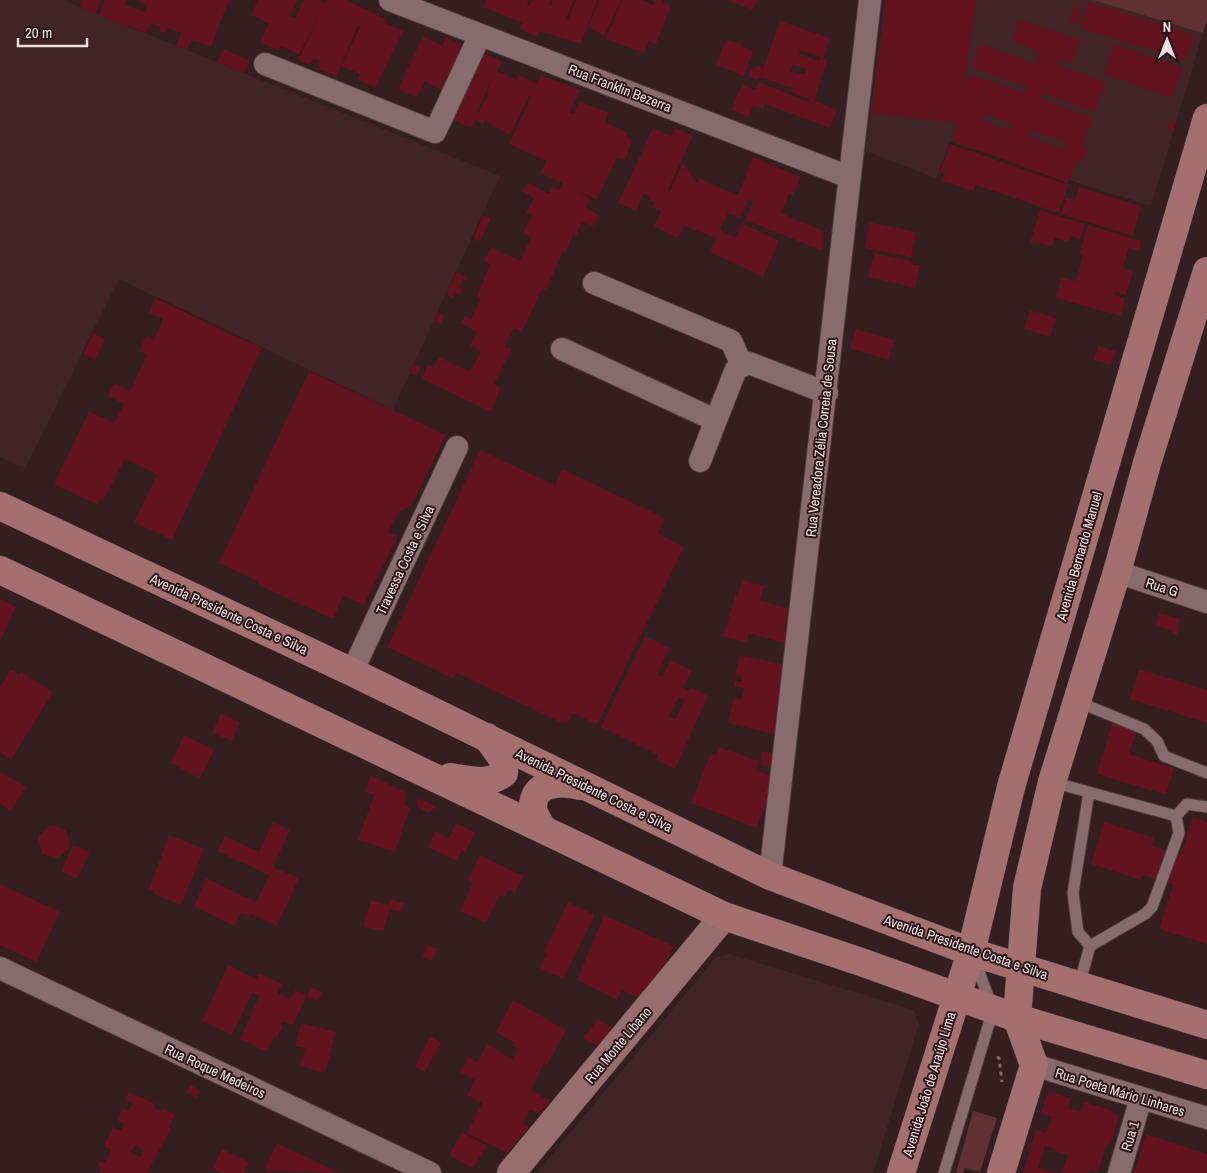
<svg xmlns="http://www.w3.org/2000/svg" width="1207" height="1173" font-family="'Archivo Narrow',sans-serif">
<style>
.built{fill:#422425}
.green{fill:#623133}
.building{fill:#62131d;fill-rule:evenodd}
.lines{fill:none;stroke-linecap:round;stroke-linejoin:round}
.lane-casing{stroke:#4e3b3c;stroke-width:13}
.street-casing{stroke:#4e3b3c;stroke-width:24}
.secondary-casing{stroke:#4e3b3c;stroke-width:29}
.primary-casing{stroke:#4e3b3c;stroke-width:29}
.path{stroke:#806c6c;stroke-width:3;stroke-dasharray:4 4;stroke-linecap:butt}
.lane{stroke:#886c6b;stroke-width:11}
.street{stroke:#886c6b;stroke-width:22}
.secondary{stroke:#976e6d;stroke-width:28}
.primary{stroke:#a56f6f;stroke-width:28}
.labels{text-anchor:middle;stroke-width:4;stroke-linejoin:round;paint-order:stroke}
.street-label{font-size:14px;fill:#f1e1e1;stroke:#2a1414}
</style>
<rect width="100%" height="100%" fill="#341e1e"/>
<path class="built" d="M0,0H68L67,2L500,176L393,410L119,279L25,468L0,457Z
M885,0H1093L1203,33L1151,206L950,142L936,178L865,151Z
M729,954L914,1010L919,1024L873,1173H537L716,957Z"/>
<path class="green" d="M1093,0H1207V20L1203,33Z
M973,1111L997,1118L980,1172L965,1168L963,1173H956Z"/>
<path class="building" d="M81,0H100L96,14L79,7Z
M105,0H127L125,5L145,12L147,5L136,0H229L211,47L191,40L188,50L176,45L181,33L167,28L165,33L159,31L161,27L150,23L146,33L99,15Z
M258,0H298L290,16L295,18L304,0H318L325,4L327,0H346L386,19L384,23L403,31L375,88L357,79L360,74L341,66L360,27L358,26L336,77L317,68L320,61L314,58L310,65L298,60L321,12L299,55L281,46L278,51L260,42L269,24L251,15Z
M486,0H529L527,5L529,6L532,0H551L549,5L551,6L553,0H574L566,19L568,20L576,0H597L581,44L540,31L538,37L519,29L522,23L483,7Z
M599,0H621L604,36L588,27Z
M622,0H641L654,5L655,2L651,0H663L662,3L671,6L656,44L649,41L644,53L606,39Z
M726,0H757L753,10Z
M886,0H976L964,88L970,74L1024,93L1027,87L972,67L980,44L1035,64L1040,51L1012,41L1019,19L1080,40L1072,63L1059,58L1057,65L1105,82L1094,112L1043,93L1041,99L1092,118L1082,146L1087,148L1081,164L1076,162L1068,183L951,140L958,123L872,113ZM985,114L1013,124L1011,130L982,121ZM1029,130L1067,142L1064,150L1027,136Z
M1088,3L1128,13L1127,15L1194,35L1185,60L1080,28Z
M1074,6L1082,9L1076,24L1068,22Z
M780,21L830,38L824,58L827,60L814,101L837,110L830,128L765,104L763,109L753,106L749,117L731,110L742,84L755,90L758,82L809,102L810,99L791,92L792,88L760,77L758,80L748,76L750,69L758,66L763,68ZM800,50L820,57L819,61L799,54ZM793,65L806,69L805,74L790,71Z
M423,36L442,46L446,37L464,46L443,91L425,81L417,98L398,89Z
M726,40L742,44V46L753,51L744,76L716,65Z
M1114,44L1182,68L1172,98L1104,74Z
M224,49L250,61L244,73L217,62Z
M484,53L502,62L497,71L517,80L519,75L537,84L541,75L580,90L570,112L574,114L580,102L609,113L605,122L628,133L626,137L632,140L625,161L617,157L597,200L571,188L590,198L586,208L599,215L593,226L582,222L576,236L573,235L566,252L563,251L546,290L542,289L522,332L514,328L505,346L512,349L494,384L501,387L491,412L422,379L428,365L433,368L439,357L470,372L481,351L470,346L477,332L461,323L465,316L471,319L481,298L477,296L490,264L484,261L491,247L520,261L531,237L523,233L532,215L526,213L534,198L522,191L528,182L549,194L552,187L559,190L562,183L540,173L546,161L509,144L531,97L529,96L510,135L485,121L483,124L475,120L471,128L452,119ZM491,80L487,93L489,95L476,115Z
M1169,120L1176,122L1174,131L1166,129Z
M653,128L671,136L675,128L693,136L668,190L670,191L683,163L697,183L699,178L736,195H738L753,157L801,177L793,196L789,194L781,213L824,231L823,251L745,220L753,201L748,199L740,218L728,213L720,230L735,237L742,223L779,241L763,277L710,252L716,238L684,226L678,238L654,226L661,211L652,207L655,202L649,200L650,197L643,194L636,211L618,203Z
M950,144L1069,185L1058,213L976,185L974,191L942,181L945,174L940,172Z
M1079,187L1141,206L1133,236L1061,214L1066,197L1075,200Z
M1040,210L1085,224L1081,239L1070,236L1068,242L1055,238L1052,246L1030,242Z
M483,215L491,218L480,242L473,238Z
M869,222L916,232L911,257L865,248Z
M1088,225L1141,241L1139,251L1129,248L1123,267L1133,272L1126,295L1116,292L1115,295L1125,298L1121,316L1056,298L1061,277L1076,281L1083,256L1079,254Z
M874,253L912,261L911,264L920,265L915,288L868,277Z
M457,272L468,278L467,281L463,279L459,287L463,289L460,295L455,292L453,298L446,295Z
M155,298L262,348L172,540L134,522L157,474L125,459L103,501L100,500L98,505L54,484L89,411L114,423L124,404L108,396L114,383L130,391L147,355L139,351L146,336L154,340L163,319L149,313Z
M1030,310L1056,318L1050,337L1024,329Z
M438,312L445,316L441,324L434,321Z
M856,329L894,340L889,360L850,348Z
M93,333L105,339L95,360L83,354Z
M1098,346L1115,351L1111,365L1094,360Z
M414,364L421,367L417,376L410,373Z
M309,371L446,435L412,505L398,512L388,532L398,536L364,605L343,596L333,619L258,585L259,582L219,563Z
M480,450L555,485L562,469L665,518L658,534L684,547L597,725L573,713L569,722L562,723L457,673L454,679L387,647Z
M742,580L764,586L760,600L790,609L784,631L795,634L793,646L749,633L747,643L723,636L735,596H737Z
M0,599L16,607L0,641Z
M1159,613L1180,619L1177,636L1169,630L1156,626Z
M645,636L670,648L657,674L662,677L671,660L692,671L683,687L689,691L691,688L708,696L675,769L656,760L658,755L601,727ZM679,697L685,700L675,719L669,716Z
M739,655L787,665L776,707L777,713L782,714L778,735L728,723L734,697L742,699L744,688L734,686L735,681L742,682V678L735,676Z
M11,669L19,675L21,672L53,692L11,760L0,752V687Z
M1139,669L1207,690V723L1130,699Z
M221,713L240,722L232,741L212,733Z
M1112,723L1137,730L1129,754L1174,768L1166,795L1097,774Z
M184,735L214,750L200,779L171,763Z
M719,747L759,761L756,770L771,776L766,805L756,828L691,803L710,755H716Z
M762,751L775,754L773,768L760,765Z
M0,772L26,787L11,811L0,804Z
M370,775L407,793L404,804L410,807L395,852L358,840L374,795L365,792Z
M418,798L436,807L429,813L418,807Z
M1193,817L1207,822V944L1159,929L1173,885L1142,875L1141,880L1091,864L1104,822L1154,838L1152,846L1181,855Z
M273,822L290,830L273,867L299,878L277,926L251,914L249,916L241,913L234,926L194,906L206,878L256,902L269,875L217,851L225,836L259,852Z
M456,823L475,832L465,852L462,850L457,861L428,847L435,831L449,838Z
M50,825L66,830L70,847L58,858L42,854L38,837Z
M169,835L204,849L181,905L153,894L154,891L149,889Z
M73,845L90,852L77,879L61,871Z
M480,855L523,876L515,893L509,889L505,898L499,895L486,923L460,911L473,882L468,880Z
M0,884L60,912L36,962L0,945Z
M390,899L404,903L401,912L390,909L383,931L363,927L371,900L388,905Z
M568,902L595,915L563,979L540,968L547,954L544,952Z
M604,915L674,946L663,968L638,997L622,990L617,1000L577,980Z
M428,945L437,949L432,961L422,956Z
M228,965L256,979L259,973L282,984L278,993L290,999L295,990L307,995L293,1025L282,1021L280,1024L283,1026L277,1038L274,1036L267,1052L240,1039L259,996L252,993L232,1035L202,1021Z
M310,987L322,992L318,1001L307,997Z
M513,1000L566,1030L547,1066L544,1063L531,1091L551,1101L539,1114L530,1109L523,1124L529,1127L507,1153L467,1133L482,1103L467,1095L475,1080L460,1072L468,1057L478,1062L487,1044L512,1059L518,1049L512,1046L514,1043L496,1032Z
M598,1019L612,1027L597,1046L583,1038Z
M301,1023L336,1032L325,1073L300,1066L305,1048L295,1046Z
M430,1036L441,1043L425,1072L415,1067Z
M190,1085L200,1090L196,1098L186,1093Z
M129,1092L156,1104L154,1108L162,1111L163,1108L175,1114L169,1127L171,1128L147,1173H100L98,1172L102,1168L98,1166L100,1161L105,1163L111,1150L104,1146L113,1127L121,1130L124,1124L118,1121L122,1108L129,1111L133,1103L126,1100ZM135,1145L144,1150L140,1157L131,1152Z
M1050,1092L1071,1098L1068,1108L1081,1111L1084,1102L1108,1109L1119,1116L1111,1144H1107L1098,1172L1090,1169L1088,1173H1062L1068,1155L1055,1152L1056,1149L1045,1146L1038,1168L1054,1173H1023L1036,1130L1046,1133L1051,1120L1052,1117L1041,1114L1046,1096Z
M462,1132L487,1146L473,1168L449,1155Z
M1146,1134L1207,1154V1173H1134Z
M277,1143L340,1173L264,1171Z
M222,1149L249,1162L244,1173H222L212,1169Z"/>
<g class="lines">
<defs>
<path id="lane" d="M1076,701L1144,729L1157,741L1164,756L1207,773
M1052,782L1176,816L1179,833L1152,907L1145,914L1090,946L1079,985
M1089,792L1073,893L1078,932L1090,946
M1176,816L1187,804L1207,807
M944,1173L993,1010L974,958"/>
<path id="street" d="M390,0L849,177
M265,64L435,132L480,35
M594,283L731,341L742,365
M562,349L715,420
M700,461L736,369L749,363L827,393
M1117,572L1207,602
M352,672L457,447
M770,876L870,0
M0,968L430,1173
M1034,1065L1207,1118
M1119,1173L1141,1098"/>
<path id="secondary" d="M511,1173L724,916"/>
<path id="primary" d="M0,506L352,672L770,876L971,952L1207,1025
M0,570L724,916L864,963L1017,1018L1207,1075
M450,777C469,780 488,786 504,773V761L487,737
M542,829C540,823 533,814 533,807C533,780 564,782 581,786
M901,1173L971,952L1011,787L1207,118
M1001,1173L1034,1065L1017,1018L1027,888L1052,782L1117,572L1147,463L1207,271"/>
</defs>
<use href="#lane" class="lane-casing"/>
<use href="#street" class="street-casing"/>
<use href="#secondary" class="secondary-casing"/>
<use href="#primary" class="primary-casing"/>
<path class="path" d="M997,1057L999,1058L1002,1082"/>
<use href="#lane" class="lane"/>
<use href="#street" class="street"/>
<use href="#secondary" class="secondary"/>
<use href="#primary" class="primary"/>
</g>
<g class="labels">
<g class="street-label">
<text transform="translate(620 88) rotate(21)" y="5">Rua Franklin Bezerra</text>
<text transform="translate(821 438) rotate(-84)" y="5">Rua Vereadora Zélia Correia de Sousa</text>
<text transform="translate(1079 556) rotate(-74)" y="5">Avenida Bernardo Manuel</text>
<text transform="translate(405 560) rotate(-65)" y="5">Travessa Costa e Silva</text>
<text transform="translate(1162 587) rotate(18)" y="5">Rua G</text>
<text transform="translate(229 614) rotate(25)" y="5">Avenida Presidente Costa e Silva</text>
<text transform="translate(594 790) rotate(26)" y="5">Avenida Presidente Costa e Silva</text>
<text transform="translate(966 947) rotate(19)" y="5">Avenida Presidente Costa e Silva</text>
<text transform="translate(618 1045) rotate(-50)" y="5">Rua Monte Líbano</text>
<text transform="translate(215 1071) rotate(25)" y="5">Rua Roque Medeiros</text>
<text transform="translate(929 1084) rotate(-73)" y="5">Avenida João de Araújo Lima</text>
<text transform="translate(1120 1092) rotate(17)" y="5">Rua Poeta Mário Linhares</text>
<text transform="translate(1130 1136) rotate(-73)" y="5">Rua 1</text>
</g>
</g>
<g transform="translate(1167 40)" stroke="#2a1414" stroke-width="4" paint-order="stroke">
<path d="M0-4L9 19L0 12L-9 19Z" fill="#f1e1e1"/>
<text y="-8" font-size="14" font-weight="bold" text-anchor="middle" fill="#f1e1e1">N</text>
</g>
<path d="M18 38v8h69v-8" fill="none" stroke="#f1e1e1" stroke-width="2.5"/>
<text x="25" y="38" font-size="15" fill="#f1e1e1" stroke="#2a1414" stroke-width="4" paint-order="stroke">20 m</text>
</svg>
